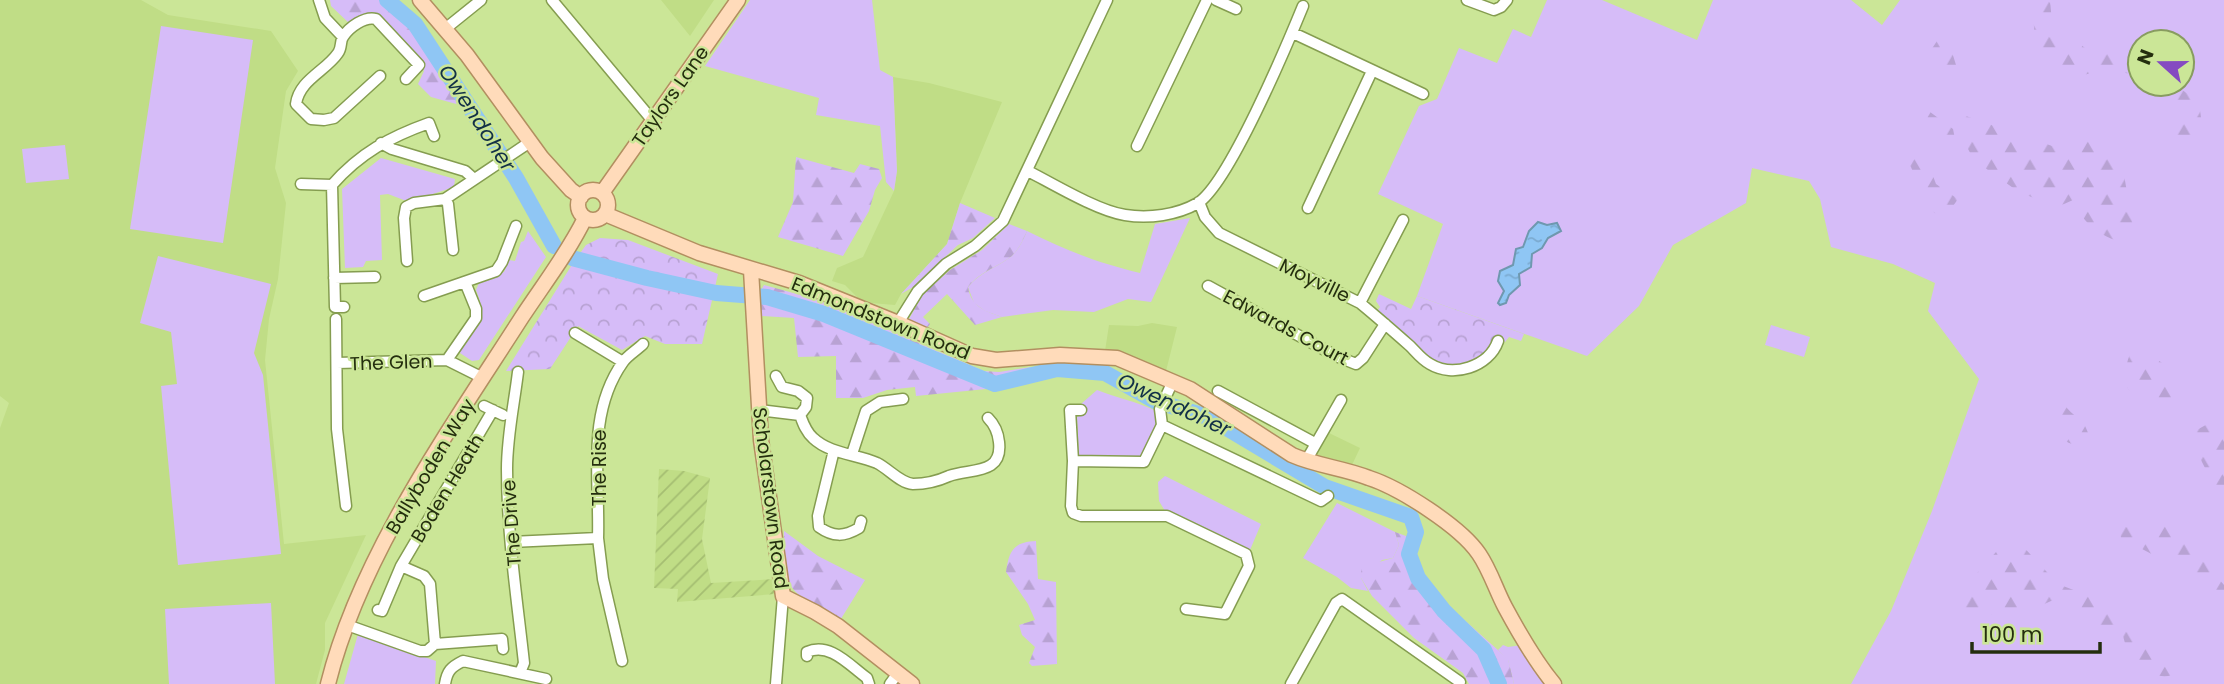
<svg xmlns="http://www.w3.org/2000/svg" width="2224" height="684" font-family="Poppins,sans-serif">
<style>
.built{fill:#c0dd86}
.industrial{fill:url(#industrial-furrows)}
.green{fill:#d6bcf8;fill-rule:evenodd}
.forest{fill:url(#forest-firs)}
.park{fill:url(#park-crowns)}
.water{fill:url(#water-ripples);stroke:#6f98af;stroke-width:2}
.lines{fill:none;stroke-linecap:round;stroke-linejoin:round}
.river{stroke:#8fc6f4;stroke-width:16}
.minor-casing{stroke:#859d50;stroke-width:13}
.major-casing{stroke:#b28f60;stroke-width:17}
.minor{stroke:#fff;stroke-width:10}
.major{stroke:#ffdbba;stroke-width:14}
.labels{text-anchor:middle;stroke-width:5;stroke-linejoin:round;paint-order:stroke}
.street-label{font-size:19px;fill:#242e0e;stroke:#cbe697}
.water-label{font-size:21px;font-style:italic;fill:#123047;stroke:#cbe697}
</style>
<defs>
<pattern id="industrial-furrows" width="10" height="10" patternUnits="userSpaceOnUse" patternTransform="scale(1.75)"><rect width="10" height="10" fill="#c0dd86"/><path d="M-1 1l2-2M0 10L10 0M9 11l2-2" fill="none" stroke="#a5be72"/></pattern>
<pattern id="forest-firs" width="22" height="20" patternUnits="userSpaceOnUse" patternTransform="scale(1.75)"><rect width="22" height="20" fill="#d6bcf8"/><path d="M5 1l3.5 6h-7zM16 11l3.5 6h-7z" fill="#b8a2d3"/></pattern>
<pattern id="park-crowns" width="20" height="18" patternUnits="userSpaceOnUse" patternTransform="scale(1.75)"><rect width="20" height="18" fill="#d6bcf8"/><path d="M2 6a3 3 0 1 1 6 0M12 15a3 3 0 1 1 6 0" fill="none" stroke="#b8a2d3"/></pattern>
<pattern id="water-ripples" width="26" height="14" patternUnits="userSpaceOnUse" patternTransform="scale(1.75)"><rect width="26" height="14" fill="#8fc6f4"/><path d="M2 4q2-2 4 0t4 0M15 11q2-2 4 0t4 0" fill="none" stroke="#7baad0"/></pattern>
</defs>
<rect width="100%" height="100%" fill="#cbe697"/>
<path class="built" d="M0,0H141L168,15L271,31L298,71L286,91L275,168L286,203L278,279L269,319L265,360L284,544L366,535L325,623V650L316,684H0V428L9,403L0,396Z
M661,0H714L690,36Z
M893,77L929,83L1002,102L960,203L947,244L901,294L895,305L871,303L858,298L845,285L832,281L837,268L863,257L894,191L897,171Z
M1152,323L1177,327L1166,371L1141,361L1105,351L1109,325L1138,326Z
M1327,432L1360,448L1352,465L1329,461L1314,455Z"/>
<path class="industrial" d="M659,469L684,471L710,478L702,539L711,583L774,579L775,594L677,602L678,589L654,588Z"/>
<path class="green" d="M750,0H872L880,70L893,77L897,171L894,191L886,182L880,126L816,115L819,98L705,66Z
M1547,0H1602L1697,40L1713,0H1851L1882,25L1900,0H2224V684H1851L1891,611L1932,511L1979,379L1928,311L1935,283L1893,264L1831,247L1820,199L1809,181L1752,168L1746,203L1673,245L1639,306L1587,356L1417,296L1443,224L1378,194L1419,106L1437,99L1459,48L1497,63L1513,29L1531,37ZM2140,42H2182V84H2140Z
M161,26L253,40L223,243L130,229Z
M65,145L69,179L26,183L22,149Z
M381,158L455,179L454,187L409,202L388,194L380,195L382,260L366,261L363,267L345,268L342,189Z
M1190,218L1151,302L1128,299L1094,312L1053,310L1002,317L985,311L974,303L968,287C980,272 994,269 1009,258C1018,252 1023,240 1027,231C1065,250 1098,263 1140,273L1155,224Z
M528,231L546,257L479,360L472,361L460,353C471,321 492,331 476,290L479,283L504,272L509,260L515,261L521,242L524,241Z
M158,256L271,284L254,353L263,375L281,554L178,565L161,386L177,384L171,332L140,323Z
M1771,325L1810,337L1804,357L1765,345Z
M1097,390C1117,398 1135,401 1154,410C1160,425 1152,450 1137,459L1079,457L1077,417L1083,414L1081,404Z
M1165,476L1261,524L1250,550L1165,511L1159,501L1158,482Z
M1337,503L1395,532L1399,545L1393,558L1382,560L1361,578L1368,591L1351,588L1337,577L1303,558Z
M271,603L275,684H169L165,609Z
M358,634L436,661L435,684H344Z
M1503,645L1508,647L1522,645L1546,684H1514L1508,660L1498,650Z"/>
<path class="forest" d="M330,0H388L404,14L460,105L431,97L418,84L424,71L379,17C367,9 360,16 350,24L331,6Z
M2036,0H2050L2052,23L2093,54C2104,52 2130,42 2139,54C2142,59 2140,72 2140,78C2118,68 2093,68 2072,81L2058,77C2039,47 2029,38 2036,0Z
M1939,38L1952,52L1960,78L1957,82L1952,84L1942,75L1929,53Z
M2145,84H2174L2199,102L2203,133L2196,144C2181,146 2170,136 2176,120L2182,117L2183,110C2172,99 2156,96 2145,84Z
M1922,106L1953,129L1955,139L1952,145L1947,146C1931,137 1911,129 1917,107Z
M1963,115L2078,155L2089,133L2097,138L2124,175L2137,249C2105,236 2088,233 2073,200L2055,208L2016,190L1974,160L1968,149Z
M1910,142L1927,160L1936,184L1958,199L1948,213L1939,217L1926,205L1911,167L1902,154Z
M796,157L854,173L860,164L879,169L882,178L875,190L869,211L843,256L778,237L793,202Z
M960,203L995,218L973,238L958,245L913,287L901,294L947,244Z
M1009,224L1027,231C1023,240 1018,252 1009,258C994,269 979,272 968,287C971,307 985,311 1002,317L975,325L947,294L923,317L930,324L927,328L909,319L923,294L950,270L982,250Z
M764,285L819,300L984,371L999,372L1031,367L1032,380L996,388L916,396L915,387L887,390L863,398H836V356L798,357L794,318L760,316V292Z
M2130,354C2163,358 2173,362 2171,398C2164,401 2157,400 2149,399C2121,398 2122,374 2130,354Z
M2057,399C2061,401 2063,404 2066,407C2079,422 2083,415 2090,439L2088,441L2082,440L2072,444C2053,437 2059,428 2055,414C2053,410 2051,406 2051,402Z
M2224,415V501L2220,498L2192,442L2193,432Z
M2163,518L2171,523L2224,585V602H2219L2165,561L2121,538L2120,532L2123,527C2140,525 2140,538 2153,543L2151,526Z
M784,531L818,556L865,580L839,622C823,611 801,601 790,585C781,572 784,546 784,531Z
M1395,532L1406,536L1418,566L1443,601L1508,659L1514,684H1469L1463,673L1414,638L1372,596L1361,578V567L1393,558L1399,545Z
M2017,540L2058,584L2089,596L2120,621L2156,642L2179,672C2164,682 2140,673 2131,657C2127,651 2125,643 2123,636L2097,624L2063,601H2051L2029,611L2006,616L1966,611L1945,612L1951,602L2005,542Z
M1036,541L1038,579L1056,582L1057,664L1032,666L1029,663L1035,647L1022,635L1019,625L1035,620L1028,604L1006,572C1009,551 1013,542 1036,541Z"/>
<path class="park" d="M600,238L628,240L718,274L702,344H665L645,336L622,350L578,326L550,369L506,371L573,263L586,245Z
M1379,294L1411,309L1417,296L1524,334L1521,341L1509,337L1505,342L1496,338L1492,351L1463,367L1430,362L1376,313L1380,307L1376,301Z"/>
<path class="water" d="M1538,222L1547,225L1557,223L1561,231L1548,238L1542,248L1532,254L1531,267L1519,274L1520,285L1509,295L1506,303L1500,305L1498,303L1504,291L1498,281L1500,271L1513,265L1516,249L1523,247L1529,231Z"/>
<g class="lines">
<path class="river" d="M387,0L415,24L516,178L554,246
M572,258L647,278L716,293L767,297L824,314L995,384L1057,369L1105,373L1155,401L1208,417L1325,487L1411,517L1416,532L1409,554L1418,578L1444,611L1484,650L1499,684"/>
<defs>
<path id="minor" d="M319,0L325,18L343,37
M552,0L653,121
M1216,0L1236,9
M1467,0L1494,10L1501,7L1507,0
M445,29L481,0
M1293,33L1423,94
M380,76L334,118L324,120L311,119L296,104C299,80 326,71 338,53C342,48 340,41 343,37C349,27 365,16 376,19L419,65L406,79
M381,143L392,149L465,171L473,178
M1137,146L1207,0
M1028,171C1053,184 1098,211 1125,215C1149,219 1177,215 1198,203C1229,183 1287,45 1303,6
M301,184L332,185
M445,199L448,204L453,250
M1199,202L1205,217L1219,233L1360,303L1403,220
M1308,208L1372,71
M407,261L404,218L406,207L414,203L445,199L530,142
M334,278L375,277
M1208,286L1336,356L1356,364L1363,358L1385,324
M424,296L496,271L502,262L516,226
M1360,303C1377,317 1393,331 1410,346C1416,352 1422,360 1430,364C1453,378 1489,367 1498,341
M344,307H335L332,185C360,153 390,137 429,123L434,136
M336,319L337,429L346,506
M898,323L918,291L946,264L975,246L1003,221L1107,0
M575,333L623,362
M447,360L476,318V309L465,282
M337,363L447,360L483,378
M518,372C514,405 507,436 507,469C507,534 517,599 524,663L520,673
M776,376L782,387L798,391L807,398L806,407L800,415
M1218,391L1311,441
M484,406L503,415
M759,410L800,415C803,423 806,432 813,438C830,454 856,454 877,463C889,469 900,483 913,484C927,484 938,481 949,476C969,468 1003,476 999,442C998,432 995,425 988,418
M1081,410H1070L1073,461L1071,506L1073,513L1081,516H1167L1246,554L1249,566L1225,614L1186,609
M1162,425L1321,501L1328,496
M834,450L818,516L819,527C833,537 844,537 859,528L861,521
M852,454L866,411L880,402L903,399
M1073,461L1144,462L1162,425L1160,409L1173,381
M1306,461L1341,400
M598,538L603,579L622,661
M511,542L598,538C600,478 586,414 623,362C628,355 637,350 643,344
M378,610L382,611L401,566
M347,625L420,651H427L435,644L502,639L503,649
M435,644L430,584L424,576L401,566L493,410
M807,656V652C830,642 849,665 867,678L869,684
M445,684C447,671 451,667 463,661L546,679
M776,684L783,596
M890,684L898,673
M1291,684L1336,603L1342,599L1460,682"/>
<path id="major" d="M420,0L467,55L542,158L571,190L581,197
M578 205a15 15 0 1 1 30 0a15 15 0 1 1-30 0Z
M602,193L738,0
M605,214L699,253L799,283L898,323L972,356L996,360L1060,355L1117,358L1190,389L1292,455C1317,466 1344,468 1369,478C1400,488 1461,527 1479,554C1490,570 1496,590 1505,607C1519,633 1535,661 1554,684
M751,270L761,440L783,596L815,612L838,626L912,684
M328,684C360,555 451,428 522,317C543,285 568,253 585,218"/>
</defs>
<use href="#minor" class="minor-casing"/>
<use href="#major" class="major-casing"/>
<use href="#minor" class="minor"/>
<use href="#major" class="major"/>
</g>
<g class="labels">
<g class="street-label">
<text transform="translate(670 96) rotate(-55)" y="7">Taylors Lane</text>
<text transform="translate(1315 280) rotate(26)" y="7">Moyville</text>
<text transform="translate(881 318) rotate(22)" y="7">Edmondstown Road</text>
<text transform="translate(1286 327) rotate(28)" y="7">Edwards Court</text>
<text transform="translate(391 362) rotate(-2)" y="7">The Glen</text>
<text transform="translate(430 466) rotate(-59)" y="7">Ballyboden Way</text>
<text transform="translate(599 468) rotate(-90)" y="7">The Rise</text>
<text transform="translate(447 488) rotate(-59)" y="7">Boden Heath</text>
<text transform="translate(771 498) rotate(83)" y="7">Scholarstown Road</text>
<text transform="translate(511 523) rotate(-94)" y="7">The Drive</text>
</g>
<g class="water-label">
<text transform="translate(477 118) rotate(57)" y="7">Owendoher</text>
<text transform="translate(1174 405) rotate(25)" y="7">Owendoher</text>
</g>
</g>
<g transform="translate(2161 63) rotate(291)"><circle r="33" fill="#cbe697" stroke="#889c60" stroke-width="2"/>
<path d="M0-5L12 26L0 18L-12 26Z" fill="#854ac1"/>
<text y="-10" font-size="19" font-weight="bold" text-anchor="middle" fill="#242e0e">N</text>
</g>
<path d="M1972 642v10h128v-10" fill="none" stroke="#242e0e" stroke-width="3.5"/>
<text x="1982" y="642" font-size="21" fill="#242e0e" stroke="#cbe697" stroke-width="5" paint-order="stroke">100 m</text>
</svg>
